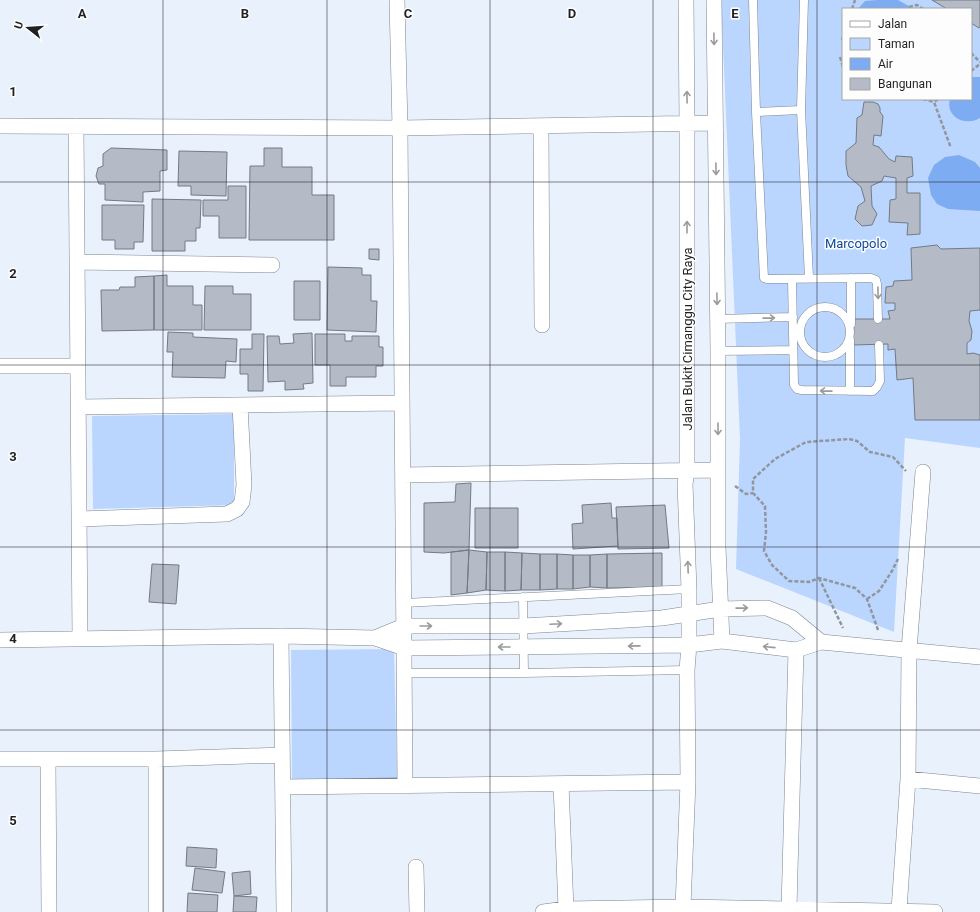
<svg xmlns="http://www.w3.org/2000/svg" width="980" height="912" font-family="Roboto,sans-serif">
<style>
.green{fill:#bbd6fe;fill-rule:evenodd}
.water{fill:#7dacf2}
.building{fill:#b4bbc6;stroke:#737a84}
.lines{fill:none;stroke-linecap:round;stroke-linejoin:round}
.service-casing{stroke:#7e858f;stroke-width:9}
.minor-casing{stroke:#7e858f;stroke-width:16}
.path{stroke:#91969e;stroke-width:2.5;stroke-dasharray:4 2;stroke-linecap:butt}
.service{stroke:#fff;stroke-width:8}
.minor{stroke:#fff;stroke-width:15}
.oneway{stroke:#9a9b9c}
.grid{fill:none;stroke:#1e2024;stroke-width:1;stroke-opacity:0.55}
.labels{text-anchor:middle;stroke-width:3;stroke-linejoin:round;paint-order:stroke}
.park-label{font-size:13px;fill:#0f499a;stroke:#fdfdfd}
.street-label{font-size:13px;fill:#1e2024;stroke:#fdfdfd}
.grid-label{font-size:13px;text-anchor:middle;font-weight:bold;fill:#1e2024;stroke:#fdfdfd;stroke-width:3;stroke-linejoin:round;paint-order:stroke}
</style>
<rect width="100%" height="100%" fill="#e9f1fc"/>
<path class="green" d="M721,0H980V448L905,438L894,632L736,569L740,439ZM843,9H971V99H843Z
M234,414V505L93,509L92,416Z
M394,649L397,778L292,780L291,650Z"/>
<path class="water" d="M877,0H898L914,9H858L865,1Z
M971,77H980V118C978,119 974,121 971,121C957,123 946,112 950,99H971Z
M959,155L975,162L980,168V211L948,209L937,204L931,195L928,178L934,165L945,157Z"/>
<path class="building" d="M932,0H980V26L979,28L971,23V9H947Z
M864,102H873L878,104L880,108V112L883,116L881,136L874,135L873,145L879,147L889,159L895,162L896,156L912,157L913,176L907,178V193H920V234L907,235L908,223L889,222L890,200L896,199V178L884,176L882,181L871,186L872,206L877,214L872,225L862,226L855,219L858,206L865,201L861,187L848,176L846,165V151L856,143L857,118L862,115Z
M111,148L167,150V170L160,171V191L143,192V202L105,200V184H99L96,176L98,168L103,166V154Z
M264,148H282V167H312V195H334V240H249L250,166H264Z
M179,151L227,152L226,196L191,195V186H178Z
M228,186H246V238H219V216H203V200H228Z
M152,199L201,200L200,228H196V241H185V251H152Z
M102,205H144L143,242H134V249H115V240H102Z
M937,245L941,249L980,248V310L970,311L969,321L972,331L971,340L967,343V354L973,353L980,355V420H915L913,378L897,380L895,349L888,350V344L853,345L854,319H890L888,311L895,310V303H885L886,287L893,286L894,281L912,280L911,248Z
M369,249H379V260L369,259Z
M328,267L362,268V275H371V301H377L376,332L327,330Z
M167,275V286H193V305H202V330H154V276Z
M154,276V330L102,331L101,290H119L120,287H135V277Z
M294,281H320V320H294Z
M205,286H233V294H251V330H204Z
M168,332L193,333V337L237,339L236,362L226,361L225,378L172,377L173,352H167Z
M312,333L313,383L303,384L304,389L285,390V381L268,382L267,336H279L280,344L294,343L293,334Z
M252,334H264L263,391H248V374H240V349H252Z
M315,334H345V341H352V336H379V347H383V366H376V377H346V386H330V365H315Z
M471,483L469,550L444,553L424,552V503L455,502L456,484Z
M611,503L612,518H617L618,546L573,549L572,524L583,523L582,505Z
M665,505L669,548L618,549L616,507Z
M475,508H518V548H475Z
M469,550L467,593L451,595V552Z
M469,550L487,552L486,590L467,593Z
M487,552H505V591L486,590Z
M505,552L522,553L521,590L505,591Z
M522,553L540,554V590H521Z
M662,553V587L607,588V554Z
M540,554H557V589L540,590Z
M557,554L573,555V589H557Z
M607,554V588L590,587V555Z
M573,555H590V587L573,589Z
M152,564L179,565L176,604L149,602Z
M187,847L217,849L216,868L186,866Z
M195,868L225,872L222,893L192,890Z
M250,871L251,894L234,896L232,873Z
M188,893L218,895L217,912H187Z
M234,896L257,897L256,912H233Z"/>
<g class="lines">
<defs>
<path id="service" d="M753,0L756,112L764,278L767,279L871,278L876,280L877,284L878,319
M804,0L801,110L809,278
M756,112L801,110
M792,279L794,385L797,389L802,390L873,391L877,387L880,381L879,345
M800 332a25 25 0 1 1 50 0a25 25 0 1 1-50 0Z
M718,319L793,317
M851,324V278
M718,351L793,350
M850,391V340
M523,597L524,673
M404,603L689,589
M405,673H524L687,670"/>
<path id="minor" d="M397,0L400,128L405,786
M686,0L687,124V471L685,484L689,589V645L722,641L796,650L821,642L980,657
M714,0L718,351V547L722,641
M0,126L400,128L715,123
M76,126L80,639
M541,127L542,325
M77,262L272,265
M0,366H77
M78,407L402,403
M403,475L718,470
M79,519L227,514L237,509L242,502L244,485L240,405
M281,636L284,912
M375,638L404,626H523L662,618L720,609L767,608L792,618L821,642
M0,640L281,636L375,638L404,648L689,645L687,670L688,782L683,907
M0,759H156L282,755
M156,759V912
M48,760L49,912
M908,779L980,786
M561,784L566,909
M283,787L688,782
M416,867L417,912
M789,909L796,650
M899,910L908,779L909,650L923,472
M543,912L566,909L683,907L935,912"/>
</defs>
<use href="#service" class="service-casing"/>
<use href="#minor" class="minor-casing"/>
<path class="path" d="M909,7L917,5L923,9
M852,9L855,0
M842,40L843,37
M971,53L980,62
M840,57L843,67
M971,71L980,64
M923,99L934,102
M938,99L934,102L951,148
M735,486L746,494L753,493
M819,578L843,628
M867,599L879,591L892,571L898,559
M878,630L867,599L855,588L819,578L809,582L789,581L772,565L764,551L766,532L765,506L753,493V479L775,459L806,442L849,439L857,441L870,452L893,457L906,471"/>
<use href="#service" class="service"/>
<use href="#minor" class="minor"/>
</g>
<defs><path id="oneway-shaft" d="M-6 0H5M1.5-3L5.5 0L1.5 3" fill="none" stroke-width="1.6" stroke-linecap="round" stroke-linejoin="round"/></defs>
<g class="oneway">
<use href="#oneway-shaft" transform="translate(714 39) rotate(89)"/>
<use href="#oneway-shaft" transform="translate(687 97) rotate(-91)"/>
<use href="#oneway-shaft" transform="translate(716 169) rotate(89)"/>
<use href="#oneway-shaft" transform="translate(687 227) rotate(-90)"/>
<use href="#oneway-shaft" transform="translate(878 293) rotate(89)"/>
<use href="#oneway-shaft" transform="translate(717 299) rotate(89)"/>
<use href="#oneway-shaft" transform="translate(769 318) rotate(-1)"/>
<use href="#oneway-shaft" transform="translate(826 391) rotate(-179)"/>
<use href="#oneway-shaft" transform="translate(718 429) rotate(90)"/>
<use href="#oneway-shaft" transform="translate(688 567) rotate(-92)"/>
<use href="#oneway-shaft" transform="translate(742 608) rotate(-1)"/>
<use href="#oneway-shaft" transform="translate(556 624) rotate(-3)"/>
<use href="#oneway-shaft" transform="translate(426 626)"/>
<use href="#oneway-shaft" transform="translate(634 646) rotate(179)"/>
<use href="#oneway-shaft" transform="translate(504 647) rotate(180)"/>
<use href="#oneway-shaft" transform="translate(769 647) rotate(-174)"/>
</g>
<path class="grid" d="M163,0V912M327,0V912M490,0V912M653,0V912M817,0V912M0,182H980M0,365H980M0,547H980M0,730H980"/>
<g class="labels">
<g class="park-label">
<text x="856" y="248">Marcopolo</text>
</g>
<g class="street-label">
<text transform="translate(687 339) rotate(-90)" y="5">Jalan Bukit Cimanggu City Raya</text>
</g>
</g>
<g class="grid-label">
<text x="82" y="18">A</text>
<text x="245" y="18">B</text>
<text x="408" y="18">C</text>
<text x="572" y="18">D</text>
<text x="735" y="18">E</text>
<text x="13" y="96">1</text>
<text x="13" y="278">2</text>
<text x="13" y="461">3</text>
<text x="13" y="643">4</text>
<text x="13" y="825">5</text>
</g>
<rect x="842" y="8" width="130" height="92" fill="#fdfdfd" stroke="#a4a5a6"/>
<rect x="850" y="21" width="20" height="6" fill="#ffffff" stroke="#a4a5a6"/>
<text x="878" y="28" font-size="12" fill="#1e2024">Jalan</text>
<rect x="850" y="38" width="20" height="12" fill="#bbd6fe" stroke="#a4a5a6"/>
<text x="878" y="48" font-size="12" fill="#1e2024">Taman</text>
<rect x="850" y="58" width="20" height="12" fill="#7dacf2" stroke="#a4a5a6"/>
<text x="878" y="68" font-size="12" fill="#1e2024">Air</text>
<rect x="850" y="78" width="20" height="12" fill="#b4bbc6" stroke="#a4a5a6"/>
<text x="878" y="88" font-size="12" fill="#1e2024">Bangunan</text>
<g transform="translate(28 28) rotate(287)" stroke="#fdfdfd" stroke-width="3" paint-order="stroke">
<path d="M0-3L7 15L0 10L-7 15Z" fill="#1e2024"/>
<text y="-6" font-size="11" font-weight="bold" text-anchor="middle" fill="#1e2024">U</text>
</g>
</svg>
